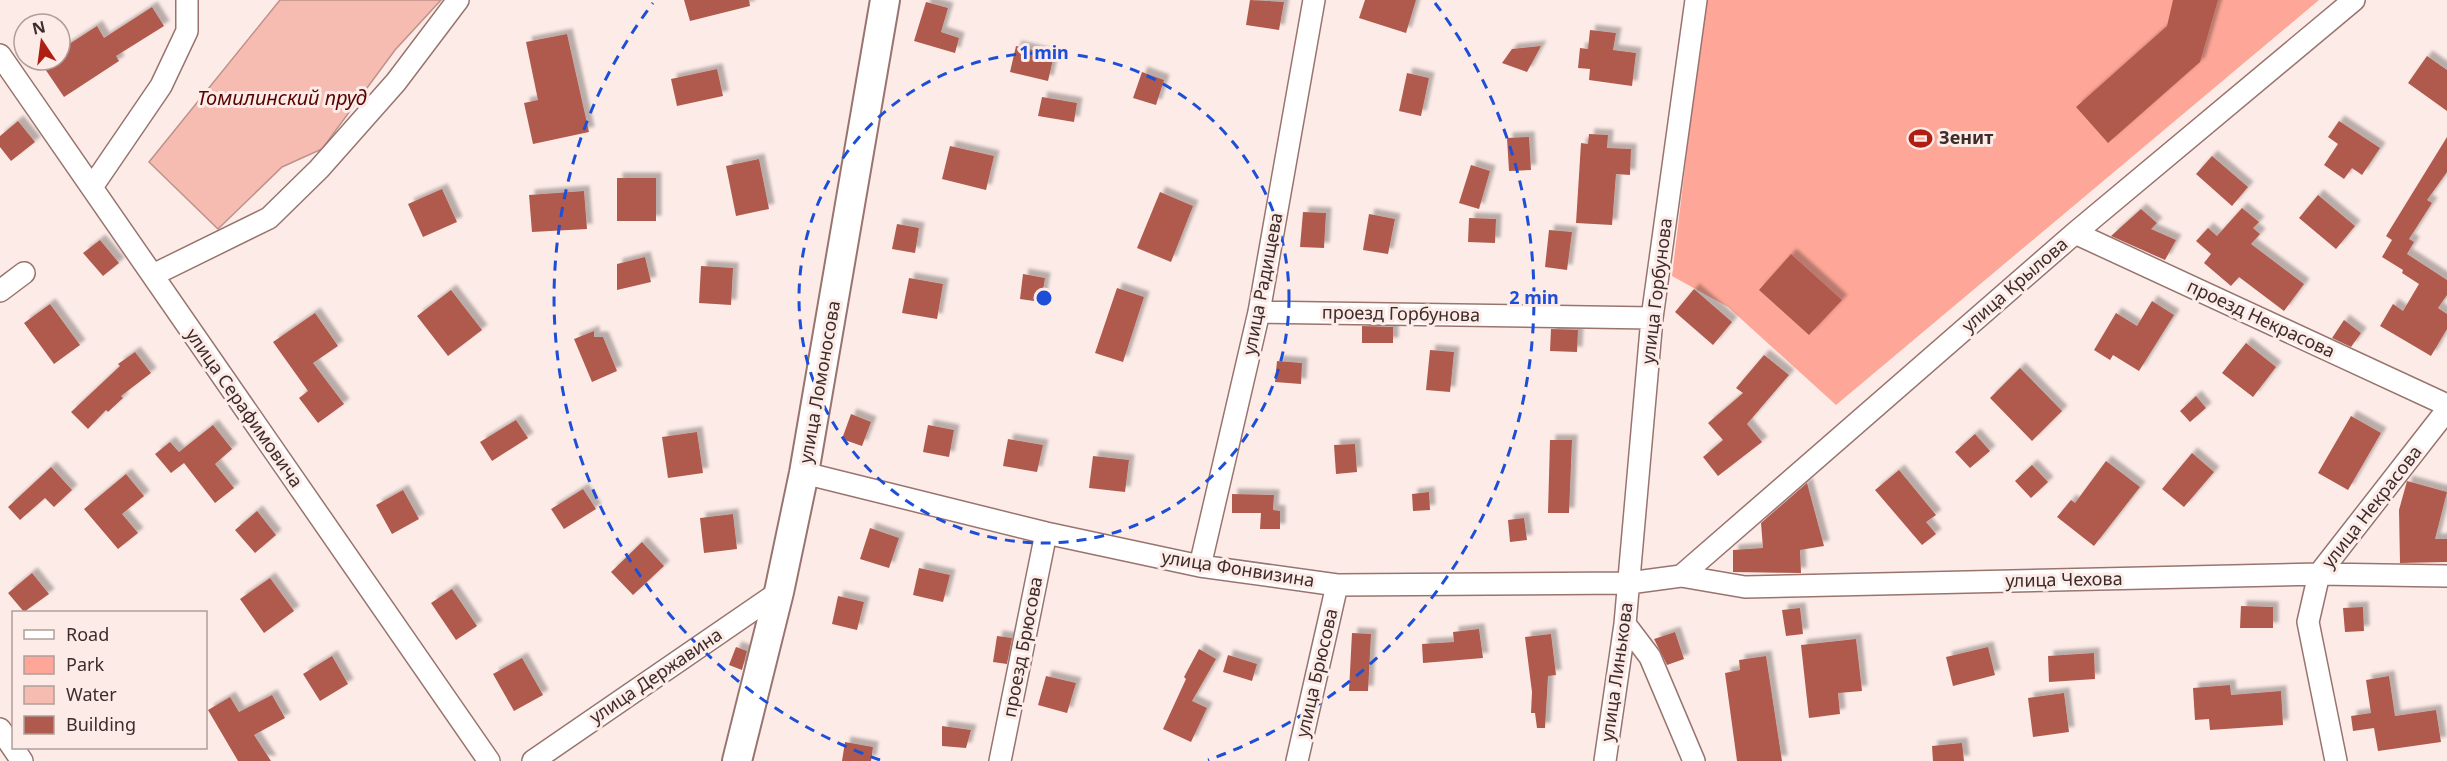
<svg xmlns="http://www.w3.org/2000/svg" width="2447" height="761" font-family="'Noto Sans',sans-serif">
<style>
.green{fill:#fea697}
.water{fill:#f6bcb2;stroke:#be9189;stroke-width:1.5}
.building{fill:#b05a4d;filter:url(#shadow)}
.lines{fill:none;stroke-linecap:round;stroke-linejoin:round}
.street-casing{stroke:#99746e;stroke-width:24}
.secondary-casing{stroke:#99746e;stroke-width:32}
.street{stroke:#fff;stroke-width:21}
.secondary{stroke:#fff;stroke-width:28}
.ring{fill:none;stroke:#1d4ed8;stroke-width:3;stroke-dasharray:10 8}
.labels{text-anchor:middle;stroke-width:6;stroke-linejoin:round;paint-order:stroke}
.poi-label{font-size:18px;font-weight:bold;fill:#3c2c2a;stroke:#fcebe7;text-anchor:start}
.street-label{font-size:18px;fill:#3c2c2a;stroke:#fcebe7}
.water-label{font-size:20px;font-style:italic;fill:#580301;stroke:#fcebe7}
.centre{fill:#1d4ed8;stroke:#fcebe7;stroke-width:3}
.ring-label{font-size:18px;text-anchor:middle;font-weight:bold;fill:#1d4ed8;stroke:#fcebe7;stroke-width:6;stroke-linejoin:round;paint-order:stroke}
</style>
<defs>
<filter id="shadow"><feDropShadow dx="5.5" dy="-5.5" stdDeviation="1.5" flood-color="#0004"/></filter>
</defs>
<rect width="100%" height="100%" fill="#fcebe7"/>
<path class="green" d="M1705,0H2319L1836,405L1728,307L1672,276Z"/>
<path class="water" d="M280,0H441L395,50L322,149L282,167L218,229L149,162Z"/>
<path class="building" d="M684,0H749L750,6L690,21Z
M1250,0L1284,2L1279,30L1246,25Z
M1365,0H1416L1406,33L1359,18Z
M2173,0H2218L2200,62L2108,143L2076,107L2167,26Z
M926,2L948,8L941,32L959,38L955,53L914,41Z
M152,7L164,26L116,56L119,61L64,97L39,60H60V50L97,26L104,38Z
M1590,30L1616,33L1613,50L1636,53L1632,86L1589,80L1590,69L1578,68L1580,48L1588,49Z
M567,34L589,132L533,144L524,103L538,100L526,42Z
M1016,46L1054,55L1048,81L1010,72Z
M1541,46L1527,72L1502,63L1512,49Z
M2427,56L2447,70V111L2408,83Z
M717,69L723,96L677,106L671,79Z
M1142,72L1164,80L1156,105L1133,98Z
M1407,73L1429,78L1421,116L1399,111Z
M1042,97L1077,103L1074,122L1038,116Z
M18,121L35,142L11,161L0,147V136Z
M2339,121L2380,148L2362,175L2352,168L2344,179L2324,165L2338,144L2328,137Z
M1589,134L1608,135L1607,148L1631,149L1630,175L1616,174L1612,225L1576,223L1581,143L1588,144Z
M1529,137L1531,170L1509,171L1507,138Z
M2447,137V172L2427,200L2432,203L2409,239L2414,242L2407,254L2447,280V295L2438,308L2447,314V329L2431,356L2380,326L2393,304L2403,311L2419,284L2402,273L2403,270L2382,257L2392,240L2386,236Z
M950,146L994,156L986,190L942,179Z
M2212,156L2248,187L2232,206L2196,174Z
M759,159L769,209L736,216L726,166Z
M1471,165L1490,171L1479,209L1459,203Z
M617,178H656V221H617Z
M442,189L457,222L423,237L408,204Z
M584,191L587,229L532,232L529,195Z
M1160,192L1193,206L1171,262L1137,248Z
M2318,195L2355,226L2336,249L2299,218Z
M2242,208L2259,222L2253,228L2260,234L2251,244L2304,284L2284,311L2239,277L2231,286L2204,263L2211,254L2196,241L2208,228L2217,236Z
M2141,209L2157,223L2151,229L2176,240L2165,260L2111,236Z
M1303,212L1326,213L1324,248L1300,247Z
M1369,214L1395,219L1388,254L1363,250Z
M1469,218L1496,219L1495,243L1468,242Z
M897,224L919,228L915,253L892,249Z
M1549,230L1572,232L1567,270L1545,267Z
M100,240L119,263L103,276L83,253Z
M1791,254L1842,300L1809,335L1759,290Z
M645,257L651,282L617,290V264Z
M701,266L733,268L731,305L699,303Z
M1023,274L1045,278L1041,302L1020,299Z
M909,278L943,284L937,319L902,313Z
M1117,288L1144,297L1123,362L1095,353Z
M1694,289L1732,322L1713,345L1675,312Z
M451,290L482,330L448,356L417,316Z
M2152,301L2174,315L2139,371L2113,355L2110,360L2094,350L2116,313L2137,326Z
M50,304L80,345L54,364L24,323Z
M315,313L338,346L313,363L344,404L318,423L299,398L308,391L273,342Z
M2344,320L2361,333L2351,347L2332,338Z
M1362,326L1393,327V343H1362Z
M1551,329L1578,330L1577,352L1550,351Z
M594,331V337H603L617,371L592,382L574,339Z
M2246,343L2276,367L2253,397L2222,373Z
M1430,350L1454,352L1450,392L1426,390Z
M135,352L151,373L121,396L123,398L108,412L106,410L88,429L71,412L120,366L118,364Z
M1764,355L1789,375L1747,424L1762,442L1718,476L1703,457L1723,440L1708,423L1743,393L1736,388Z
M1277,361L1302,363L1301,384L1275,382Z
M2020,368L2062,411L2032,441L1990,398Z
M2196,396L2206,408L2190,422L2180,411Z
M851,414L871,422L862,446L842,439Z
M2351,416L2381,433L2348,490L2318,473Z
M516,420L528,438L492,461L480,442Z
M213,425L232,449L215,464L234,488L215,503L184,463L171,473L155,454L170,442L179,452Z
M928,425L954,430L949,457L923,452Z
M697,432L703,473L668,478L662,437Z
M1975,434L1990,451L1970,468L1955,452Z
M1008,439L1043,445L1037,472L1003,466Z
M1550,440H1572L1569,513H1548Z
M1355,444L1357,472L1336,474L1334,445Z
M2192,453L2214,472L2184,507L2162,489Z
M1093,456L1129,460L1125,492L1089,488Z
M2106,461L2140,487L2094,546L2057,517L2071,500L2075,503Z
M2032,465L2048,482L2031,498L2015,481Z
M51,467L72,490L54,507L45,498L20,520L8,507Z
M1899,470L1936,515L1926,522L1936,534L1922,545L1875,490Z
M126,474L144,496L122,514L138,533L118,549L84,509Z
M2407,481L2447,492L2435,539H2447V562L2400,563L2399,510Z
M1807,483L1824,546L1800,550L1801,573L1733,572V550L1763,548L1761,523Z
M583,489L596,509L564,529L551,509Z
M403,490L419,519L392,534L376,505Z
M1429,492L1430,510L1413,511L1412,494Z
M1232,494L1274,495L1273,510L1280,511V529H1260L1261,513H1232Z
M257,511L276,535L255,553L235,530Z
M733,514L737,549L704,553L700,518Z
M1524,518L1527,540L1510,542L1508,520Z
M870,528L899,538L889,568L860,559Z
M642,542L664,566L633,595L611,572Z
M919,568L950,575L943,602L913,595Z
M32,573L49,594L24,612L8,593Z
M270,578L294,611L264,633L240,599Z
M452,589L477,626L456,640L431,603Z
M838,596L864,602L857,630L832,624Z
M2241,606L2273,607V628H2240Z
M2363,607L2364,631L2345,632L2343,608Z
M1800,608L1803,634L1786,636L1782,610Z
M1479,629L1483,658L1423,663L1422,644L1454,642L1453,632Z
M1675,632L1684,659L1667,665L1654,639Z
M1352,633L1371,634L1368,691H1349Z
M1551,634L1556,675L1548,676L1545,728H1537L1535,713H1531L1532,692L1525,637Z
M997,636L1012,638L1007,664L993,662Z
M1856,639L1862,691L1838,693L1840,714L1809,718L1801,645Z
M736,647L747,651L742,670L729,665Z
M1988,647L1995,675L1953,686L1946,657Z
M1199,649L1216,659L1192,701L1207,708L1191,742L1163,729L1186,679L1184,677Z
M2094,653L2095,679L2049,682L2048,656Z
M1228,655L1257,664L1252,681L1223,672Z
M332,656L348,684L320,701L303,674Z
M1766,656L1782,761H1737L1725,673L1740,670L1739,660Z
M522,658L543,695L514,711L493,674Z
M1046,676L1076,683L1067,713L1038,705Z
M2389,676L2395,716L2436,710L2441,742L2378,751L2374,728L2353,731L2351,716L2371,713L2366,680Z
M2230,685L2231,695L2281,691L2283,725L2210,730L2209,719L2195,720L2193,688Z
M2064,693L2069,732L2033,737L2028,698Z
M272,695L285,718L254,735L271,761H238L208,710L230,697L239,712Z
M942,726L971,730L966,748L942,746Z
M845,742L873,747L871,761H842Z
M1962,743L1964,761H1933L1932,746Z"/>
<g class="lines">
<defs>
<path id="street" d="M0,55L489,761
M92,187L161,86L187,31V0
M2075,233L2447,405
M153,275L269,218L319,169L396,82L458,0
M0,291L24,273
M1259,312L1652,318
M804,473L1046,533L1200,566L1337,585L1629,583L1681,576L1745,587L2319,574L2447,576
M1200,566L1259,312L1314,0
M1681,576L2075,233L2354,0
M1625,624L1650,657L1694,761
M0,729L22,761
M533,761L779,592
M1000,761L1046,533
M1297,761L1337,585
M1605,761L1625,624L1652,318L1696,0
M2336,761L2308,622L2319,574L2447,410"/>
<path id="secondary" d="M737,761L779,592L804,473L885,0"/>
</defs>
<use href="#street" class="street-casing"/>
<use href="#secondary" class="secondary-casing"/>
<use href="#street" class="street"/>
<use href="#secondary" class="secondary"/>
</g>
<g class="ring">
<circle cx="1044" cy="298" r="245"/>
<path d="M880 760A490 490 0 0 1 653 3M1435 3A490 490 0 0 1 1208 760"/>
</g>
<defs>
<symbol id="stadium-bare" viewBox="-9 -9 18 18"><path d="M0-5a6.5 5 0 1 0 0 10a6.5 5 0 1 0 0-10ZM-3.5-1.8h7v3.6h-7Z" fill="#ae1e13" stroke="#fcebe7" stroke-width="2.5" paint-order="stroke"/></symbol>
</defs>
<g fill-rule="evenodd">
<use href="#stadium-bare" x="1904" y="122" width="33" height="33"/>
</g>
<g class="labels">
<g class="poi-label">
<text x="1939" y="144">Зенит</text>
</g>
<g class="street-label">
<text transform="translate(1263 284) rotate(-79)" y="6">улица Радищева</text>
<text transform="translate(2015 285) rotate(-41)" y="6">улица Крылова</text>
<text transform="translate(1657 291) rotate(-83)" y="6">улица Горбунова</text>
<text transform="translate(1401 314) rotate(1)" y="6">проезд Горбунова</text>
<text transform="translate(2261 319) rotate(25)" y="6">проезд Некрасова</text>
<text transform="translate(820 382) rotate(-80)" y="6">улица Ломоносова</text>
<text transform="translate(244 408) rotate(55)" y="6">улица Серафимовича</text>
<text transform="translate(2372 507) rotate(-52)" y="6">улица Некрасова</text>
<text transform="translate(1238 569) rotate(9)" y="6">улица Фонвизина</text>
<text transform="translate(2064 580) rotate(-1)" y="6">улица Чехова</text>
<text transform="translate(1023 647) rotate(-79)" y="6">проезд Брюсова</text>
<text transform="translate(1617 672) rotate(-82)" y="6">улица Линькова</text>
<text transform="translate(1317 673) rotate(-77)" y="6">улица Брюсова</text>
<text transform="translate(656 676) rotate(-34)" y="6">улица Державина</text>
</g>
<g class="water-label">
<text x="282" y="105">Томилинский пруд</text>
</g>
</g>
<circle cx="1044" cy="298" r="9" class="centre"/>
<g class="ring-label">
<text x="1044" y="59">1 min</text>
<text x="1534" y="304">2 min</text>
</g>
<rect x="12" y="611" width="195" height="138" fill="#fcebe7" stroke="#af9f9b" stroke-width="1.5"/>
<rect x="24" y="630" width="30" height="9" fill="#ffffff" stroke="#af9f9b" stroke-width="1.5"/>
<text x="66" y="641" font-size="18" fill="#3c2c2a">Road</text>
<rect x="24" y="656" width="30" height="18" fill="#fea697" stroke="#af9f9b" stroke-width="1.5"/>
<text x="66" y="671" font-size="18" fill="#3c2c2a">Park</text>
<rect x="24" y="686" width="30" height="18" fill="#f6bcb2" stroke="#af9f9b" stroke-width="1.5"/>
<text x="66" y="701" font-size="18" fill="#3c2c2a">Water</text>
<rect x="24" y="716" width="30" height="18" fill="#b05a4d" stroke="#af9f9b" stroke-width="1.5"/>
<text x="66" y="731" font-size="18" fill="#3c2c2a">Building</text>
<g transform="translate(42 42) rotate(347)"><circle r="28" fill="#fcebe7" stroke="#af9f9b" stroke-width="1.5"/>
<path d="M0-4.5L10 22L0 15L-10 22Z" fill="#ae1e13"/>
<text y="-9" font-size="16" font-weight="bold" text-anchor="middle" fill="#3c2c2a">N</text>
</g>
</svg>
